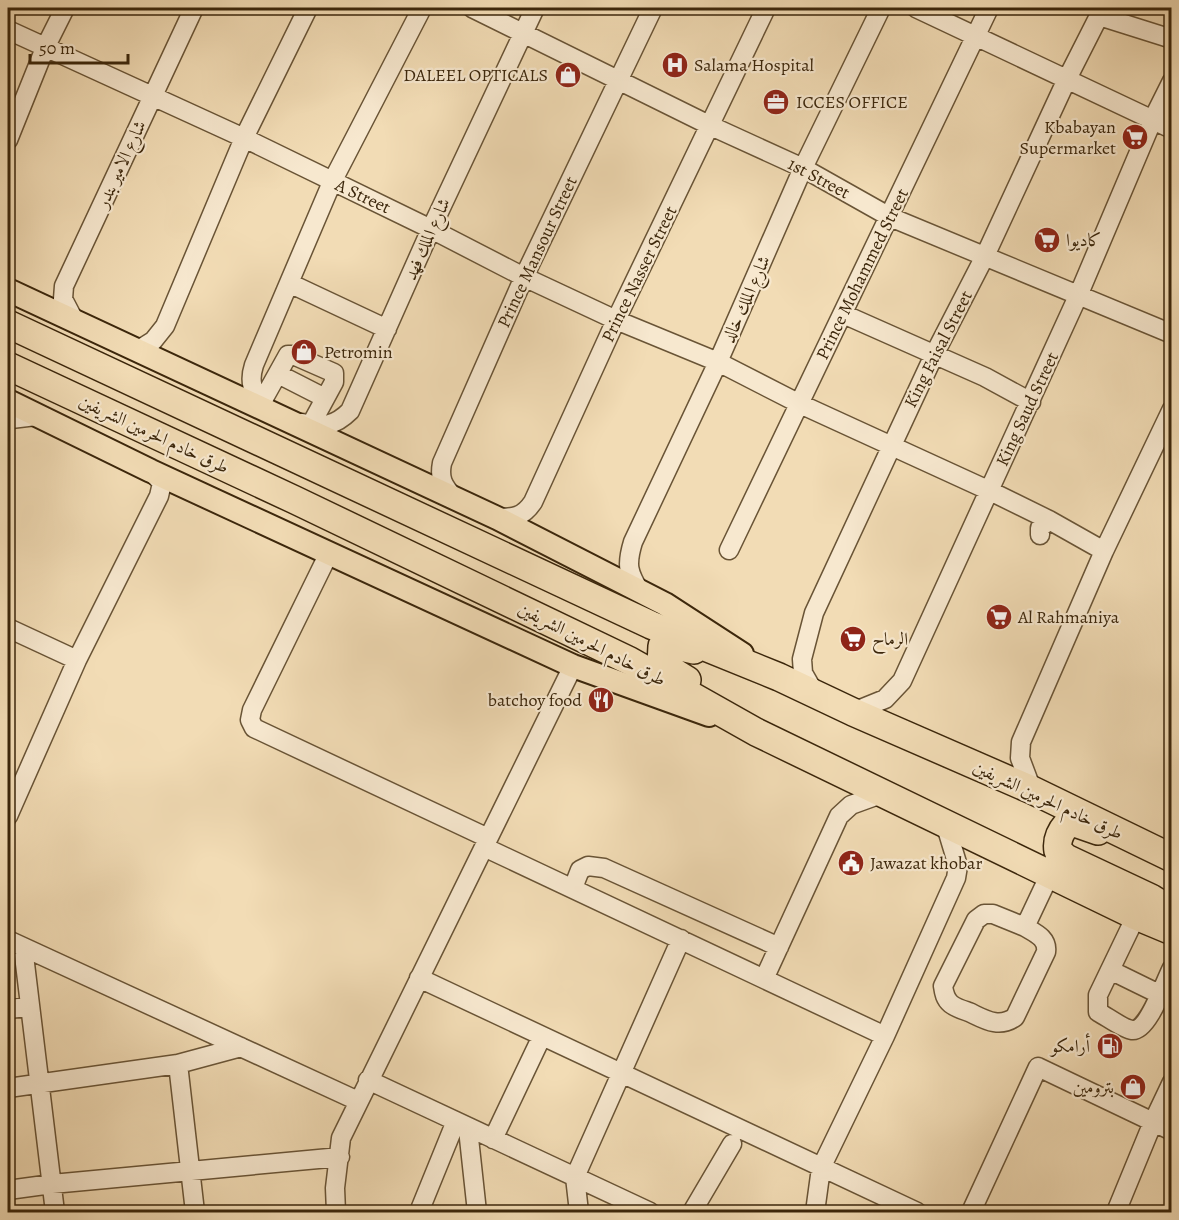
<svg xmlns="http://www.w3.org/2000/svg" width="1179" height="1220" font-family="Alegreya,Amiri,serif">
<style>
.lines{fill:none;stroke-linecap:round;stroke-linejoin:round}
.minor-casing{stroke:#695436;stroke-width:21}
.major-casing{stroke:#3b260b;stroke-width:26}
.highway-casing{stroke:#3b260b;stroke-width:30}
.minor{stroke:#f7e8cf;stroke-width:18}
.major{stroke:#f2dcb5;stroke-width:22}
.highway{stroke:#f2dcb5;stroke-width:27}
.labels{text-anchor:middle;stroke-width:4.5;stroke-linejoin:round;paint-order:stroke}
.poi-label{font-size:18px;fill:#3b260b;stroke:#f7e8cf;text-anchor:start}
.street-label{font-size:18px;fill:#3b260b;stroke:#f7e8cf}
</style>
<rect width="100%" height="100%" fill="#f2dcb5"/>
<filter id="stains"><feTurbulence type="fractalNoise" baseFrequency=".00333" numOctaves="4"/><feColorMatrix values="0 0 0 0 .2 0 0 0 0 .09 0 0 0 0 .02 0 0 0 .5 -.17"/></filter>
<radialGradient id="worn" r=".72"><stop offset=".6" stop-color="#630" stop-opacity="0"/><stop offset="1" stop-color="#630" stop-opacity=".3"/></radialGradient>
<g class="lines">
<defs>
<path id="minor" d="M472,8L711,126L803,168L890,217L1172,334
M916,8L1172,129
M1099,16L1172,39
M8,30L244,138L431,229L524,277L616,320L718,362L800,404L990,491L1049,520L1104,551
M8,140L45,48L65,8
M289,283L387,329
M843,314L985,377L1031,402
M75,322L63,299L64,286L194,8
M137,351L153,341L165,326L244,138L308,8
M278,374L325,398
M259,407L288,355H293L334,373V382L308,430
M267,411C256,393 247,387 254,365L332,182L422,8
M8,421L11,419L36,416
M302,423C322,428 335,426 350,411L431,229L535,8
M453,497C443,485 439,479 442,463L524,277L653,8
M497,518C514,518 523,517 533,502L616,320L766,8
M1040,535V528L1049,520
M729,550L989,8
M329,553L252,710L250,720L254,728L488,838
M640,592C628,572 626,565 633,542L718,362L803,168L881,8
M8,628L77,660
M815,694L803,673L802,659L814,613L934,355L985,256L1067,79L1103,8
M853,712L885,699L902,681L1078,296L1153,119L1172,81
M1032,790L1020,758L1021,742L1104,551L1172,409
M8,816L77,660L159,496L162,483L151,471
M484,847L885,1036
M573,888L580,870L588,866L604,868L779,947
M1136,916L1098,995V1012C1106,1016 1123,1029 1132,1030C1148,1032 1165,981 1172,968
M1025,927L993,914H984L976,920L943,986C944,993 945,999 951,1004C956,1008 963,1010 969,1012C984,1019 999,1029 1015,1017L1046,952C1048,938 1035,933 1025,927L1050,874
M8,940L358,1101
M23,947L55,1212
M1110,970L1159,994
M419,978L917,1212
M764,979L839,816L851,805L884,793
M8,1009L29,1007
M178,1064L195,1212
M368,1080L650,1212
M8,1088L178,1064L241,1047
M468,1129L477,1212
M493,1139L542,1036
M8,1190L52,1184L340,1157
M336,1212L335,1188L341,1138L573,666
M419,1212L456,1121
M579,1212L575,1177L681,939
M692,1212L732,1144
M815,1212L821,1168L885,1036L956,878L958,866L945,823
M971,1212L1038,1067L1172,1131
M1116,1212L1153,1122L1172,1082"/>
<path id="major" d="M8,290L497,518L665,604L742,654
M8,401L151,471L573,666L709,715"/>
<path id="highway" d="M8,324L651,625L779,677L853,712L1032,790L1172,858
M8,366L295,500L630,661L756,732L1136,916L1172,931
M687,680L661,664L662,646L669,644L694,650
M1098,831L1075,823L1067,824C1060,832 1056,840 1058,851L1066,858L1151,898L1172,911"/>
</defs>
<use href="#minor" class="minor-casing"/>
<use href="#major" class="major-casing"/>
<use href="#highway" class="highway-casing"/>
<use href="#minor" class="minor"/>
<use href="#major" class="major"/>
<use href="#highway" class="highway"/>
</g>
<defs>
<symbol id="hospital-disc" viewBox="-11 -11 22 22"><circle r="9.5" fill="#8f2418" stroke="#f7e8cf"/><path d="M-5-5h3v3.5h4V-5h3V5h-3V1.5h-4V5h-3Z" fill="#fff"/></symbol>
<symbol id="shop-disc" viewBox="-11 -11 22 22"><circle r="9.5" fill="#8f2418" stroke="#f7e8cf"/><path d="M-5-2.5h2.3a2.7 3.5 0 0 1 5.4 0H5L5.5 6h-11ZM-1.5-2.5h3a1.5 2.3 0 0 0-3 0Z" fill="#fff"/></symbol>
<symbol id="office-disc" viewBox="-11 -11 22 22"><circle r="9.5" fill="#8f2418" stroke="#f7e8cf"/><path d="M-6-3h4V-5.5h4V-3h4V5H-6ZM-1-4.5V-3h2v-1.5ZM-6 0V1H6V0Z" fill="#fff"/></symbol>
<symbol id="supermarket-disc" viewBox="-11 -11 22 22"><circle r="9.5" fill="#8f2418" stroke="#f7e8cf"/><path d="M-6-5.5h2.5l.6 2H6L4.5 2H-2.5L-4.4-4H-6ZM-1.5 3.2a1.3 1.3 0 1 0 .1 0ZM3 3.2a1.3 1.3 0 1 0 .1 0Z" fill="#fff"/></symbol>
<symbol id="restaurant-disc" viewBox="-11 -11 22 22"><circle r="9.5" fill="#8f2418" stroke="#f7e8cf"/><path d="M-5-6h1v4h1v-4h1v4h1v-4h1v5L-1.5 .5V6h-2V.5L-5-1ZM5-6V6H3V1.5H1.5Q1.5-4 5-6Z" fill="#fff"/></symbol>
<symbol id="civic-disc" viewBox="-11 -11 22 22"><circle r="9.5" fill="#8f2418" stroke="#f7e8cf"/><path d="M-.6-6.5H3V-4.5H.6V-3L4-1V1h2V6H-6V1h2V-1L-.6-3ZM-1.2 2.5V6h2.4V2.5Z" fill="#fff"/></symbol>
<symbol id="fuel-disc" viewBox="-11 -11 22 22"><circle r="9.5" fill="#8f2418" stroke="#f7e8cf"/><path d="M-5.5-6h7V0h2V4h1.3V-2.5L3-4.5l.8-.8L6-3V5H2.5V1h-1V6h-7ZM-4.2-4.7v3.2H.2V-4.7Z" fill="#fff"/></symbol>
</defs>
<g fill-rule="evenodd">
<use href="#hospital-disc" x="660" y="50" width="30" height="30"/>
<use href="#shop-disc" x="553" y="60" width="30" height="30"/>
<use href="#office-disc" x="761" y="87" width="30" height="30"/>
<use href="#supermarket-disc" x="1120" y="122" width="30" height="30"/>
<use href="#supermarket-disc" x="1032" y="225" width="30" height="30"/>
<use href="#shop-disc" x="289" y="337" width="30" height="30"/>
<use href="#supermarket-disc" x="984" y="602" width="30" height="30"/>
<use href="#supermarket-disc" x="838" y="624" width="30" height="30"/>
<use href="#restaurant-disc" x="586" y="685" width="30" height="30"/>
<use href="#civic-disc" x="836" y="848" width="30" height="30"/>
<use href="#fuel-disc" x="1095" y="1031" width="30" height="30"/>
<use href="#shop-disc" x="1118" y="1072" width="30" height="30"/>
</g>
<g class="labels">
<g class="poi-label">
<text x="694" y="71">Salama Hospital</text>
<text x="548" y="81" text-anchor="end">DALEEL OPTICALS</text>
<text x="796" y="108">ICCES OFFICE</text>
<text x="1116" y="133" text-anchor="end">Kbabayan<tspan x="1116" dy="21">Supermarket</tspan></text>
<text x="1066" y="246">كاديوا</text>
<text x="324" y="358">Petromin</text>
<text x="1018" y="623">Al Rahmaniya</text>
<text x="872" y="645">الرماح</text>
<text x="582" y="706" text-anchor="end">batchoy food</text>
<text x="870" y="869">Jawazat khobar</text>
<text x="1090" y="1052" text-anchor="end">أرامكو</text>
<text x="1114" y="1093" text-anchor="end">بترومين</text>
</g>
<g class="street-label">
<text transform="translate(121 164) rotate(-65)" y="6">شارع الامير بندر</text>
<text transform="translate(819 178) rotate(28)" y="6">1st Street</text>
<text transform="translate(363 196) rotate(25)" y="6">A Street</text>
<text transform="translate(427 239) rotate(-66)" y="6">شارع الملك فهد</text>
<text transform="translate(537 252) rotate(-65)" y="6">Prince Mansour Street</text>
<text transform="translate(639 274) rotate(-64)" y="6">Prince Nasser Street</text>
<text transform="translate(862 274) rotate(-64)" y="6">Prince Mohammed Street</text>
<text transform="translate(746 299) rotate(-66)" y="6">شارع الملك خالد</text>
<text transform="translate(938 349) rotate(-63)" y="6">King Faisal Street</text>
<text transform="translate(1027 409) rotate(-65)" y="6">King Saud Street</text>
<text transform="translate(154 434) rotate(25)" y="6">طرق خادم الحرمين الشريفين</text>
<text transform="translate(592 644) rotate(27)" y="6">طرق خادم الحرمين الشريفين</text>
<text transform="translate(1048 800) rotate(25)" y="6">طرق خادم الحرمين الشريفين</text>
</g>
</g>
<rect width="1179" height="1220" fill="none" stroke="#f2dcb5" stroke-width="30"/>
<rect x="9" y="9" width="1161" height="1202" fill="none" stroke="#3b260b" stroke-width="3"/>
<rect x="15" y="15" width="1149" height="1190" fill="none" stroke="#3b260b" stroke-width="1.5"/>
<path d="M30 54v9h98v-9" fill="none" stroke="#3b260b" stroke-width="3"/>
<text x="39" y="54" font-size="18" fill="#3b260b" stroke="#f7e8cf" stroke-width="4.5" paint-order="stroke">50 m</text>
<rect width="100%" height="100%" filter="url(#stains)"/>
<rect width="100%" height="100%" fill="url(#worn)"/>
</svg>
